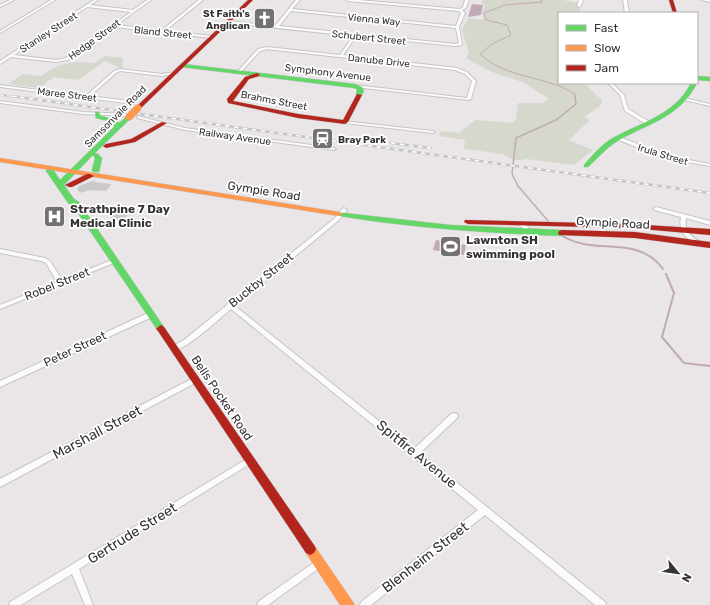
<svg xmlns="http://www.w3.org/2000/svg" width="710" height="605" font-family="Rubik,sans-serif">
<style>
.green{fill:#d6d8cd}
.water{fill:#c2a9b7}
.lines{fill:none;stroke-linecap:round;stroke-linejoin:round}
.stream-far2{stroke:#c2a9b7;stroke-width:1}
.stream-far1{stroke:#c2a9b7;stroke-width:1.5}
.stream{stroke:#c2a9b7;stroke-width:2}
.building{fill:#cbc8ca}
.street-casing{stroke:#c7c4c6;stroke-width:2}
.fast-casing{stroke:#c7c4c6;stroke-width:1}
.slow-casing{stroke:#c7c4c6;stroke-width:1}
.jam-casing{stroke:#c7c4c6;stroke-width:1}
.street{fill:#fcfbfc;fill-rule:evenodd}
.fast{fill:#63d668;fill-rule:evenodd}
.slow{fill:#ff974d;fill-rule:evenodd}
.jam{fill:#b3261e;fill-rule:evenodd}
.rail-far1-casing{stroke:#c5c4c5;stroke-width:2}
.rail-casing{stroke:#c5c4c5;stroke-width:2.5}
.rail-far1{stroke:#fff;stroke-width:1;stroke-dasharray:3.5;stroke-linecap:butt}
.rail{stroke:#fff;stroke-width:1.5;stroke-dasharray:4.5;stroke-linecap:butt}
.slow-bridge-casing{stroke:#c7c4c6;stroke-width:8;stroke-linecap:butt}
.slow-bridge{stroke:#ff974d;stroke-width:7}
.labels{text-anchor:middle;stroke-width:3.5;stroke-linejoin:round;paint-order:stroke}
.far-poi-label{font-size:10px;font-weight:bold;fill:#353233;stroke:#fff;text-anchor:end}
.far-street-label{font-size:10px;fill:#353233;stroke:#fff}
.street-label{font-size:12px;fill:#353233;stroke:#fff}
.poi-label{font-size:12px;font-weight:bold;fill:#353233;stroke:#fff;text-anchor:start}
.near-street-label{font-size:14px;fill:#353233;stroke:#fff}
</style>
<rect width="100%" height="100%" fill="#eae6e8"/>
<path class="green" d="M483,0H563L580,3V13H559V83H584L602,100L600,106L584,117L590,120L569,140L593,150L574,165L526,159C513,162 513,159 503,154L464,149L465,140L439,136L441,131L459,133L475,120L513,123L516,119L518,103H543L548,98L522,82L492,72L466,58L469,53L462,30L468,18L484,20L482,12L485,6L481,2Z
M105,56L123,58V68L118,67L105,61L78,80L54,77L39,88L8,84L23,74L41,76C61,62 70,61 94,63Z"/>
<path class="water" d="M472,4L483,5L481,15L468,17Z
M436,240L466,245L464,255L433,250Z"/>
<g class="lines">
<path class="stream-far2" d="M542,0V2L505,5L484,13L486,20L507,25L511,35L492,44L480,54C506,79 545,75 575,94V97"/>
<path class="stream-far1" d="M549,222L518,186L512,174L516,138L556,120L576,104L575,96"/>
<path class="stream" d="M561,235C594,257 637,233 663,269
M666,274L674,293L662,337L684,363L710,366"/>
</g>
<path class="building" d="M96,180L94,182L112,184L106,191L90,190L80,193L77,189L79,186Z
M117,209L131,211L122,221L110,218Z"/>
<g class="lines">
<defs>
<path id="street" d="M10,0H14L0,7V5Z
M51,0H55L0,33V31Z
M94,0H98L90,5L133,10L147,0H151L116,25L162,30L199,0H203L165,31L212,36L214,37L212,38L114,27L68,60L56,62L11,57L0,64V61ZM87,7L131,12L66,58L56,60L14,55Z
M296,0H300L292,9L456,26L461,13L459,11L348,1L346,0H358L460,9L463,7L465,0H469L466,8L462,10L465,13L459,27L462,45L455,46L356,36L343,55L457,68L467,72L476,81L471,99L469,100L355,87L353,86L355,85L467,98L472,81L465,74L455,70L267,49L260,51L240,73H238V71L258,49L267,47L340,55L353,36L229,23L227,22L229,21L275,26ZM291,11L456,28L459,43L455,44L279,26Z
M579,0H583L581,6L579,7L577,6Z
M623,0H627L629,13H625Z
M701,0H710V2Z
M120,69L162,74L176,72L178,73L162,76L120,71L116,73L90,96L135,102V104H134L0,87V85L86,96L114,71Z
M608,83H612L624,95L628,109L650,122V124H646L625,111L620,95Z
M684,98L710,104V106L684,100Z
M0,101L83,112L128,114L130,115L128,116L83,114L0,103Z
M137,116L185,128L334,148L336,149L334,150L185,130L137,118Z
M343,121L433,131L435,132L433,133L345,123H343Z
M616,137H620L668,156L710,164V166L665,158L616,139Z
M656,207L710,221V225L686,218C684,232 690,235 700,242L701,243L700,244C696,244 694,243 691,241C682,234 679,228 681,217L654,210L653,209Z
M344,208L347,210L339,220L235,306L414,449L451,414L454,413L457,414L458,416L457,418L420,453L605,602L606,605H595L485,515L371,605H360L361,602L478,510L231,309C221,317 184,352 173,350L172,348L173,346L184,340L227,305L228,303H230L335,218L342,209Z
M521,222L528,227L530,232L529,233H525L524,229L518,224Z
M0,249L45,258L50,261L62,280L112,260H116L117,261L116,262L0,309V305L57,282L46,263L41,261L0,253Z
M148,313H152L153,315L152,317L0,387V381Z
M195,377L197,378L198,380L197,382L0,487V479Z
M250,457L253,458L254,460L253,462L79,569L93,605H85L72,574L21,605H9L10,602Z
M319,559L322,560L323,563L322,566L268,605H257L258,602Z"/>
<path id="fast" d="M183,64L355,84L362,87L364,91L361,96L359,97L356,95L357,89L354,88L181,67V65Z
M697,76L710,77V81L697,80Z
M691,83H697C679,119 647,123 616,142C605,149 597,159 588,167H584V165C592,156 600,146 611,139C641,122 674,116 691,83Z
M95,112H99L101,116L116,120L119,123L127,116L132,117L95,153L98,154L102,158L99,172H93L92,170L95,158L93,155L64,185L74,199L79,202L164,327L166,329L164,331H158L73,206L68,203L46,171L48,167H52L54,171L60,180L114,127L112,122L96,118Z
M336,212L450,225L562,230L566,233L562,236C487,233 413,228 339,216L335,214Z"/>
<path id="slow" d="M0,158L339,212L343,214L339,216L0,162Z
M310,543L314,545L355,605H340L306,553L304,549L306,545Z"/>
<path id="jam" d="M248,0H253L140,109H136V107Z
M669,0H673L677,13H673Z
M257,73L260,75L259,76L249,79L233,101L298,114L343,120L357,94L362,95L348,122L345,124L298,118L228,103L227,99L245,77Z
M162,122L167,123L135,142L106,148L103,146L106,144L131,139Z
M87,174H90L94,176L72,187H69L65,185Z
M465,220L630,224L710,229V235L630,228L468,224L464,222Z
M562,230L635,232L710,242V248L635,238L559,235L558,233L559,231Z
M161,325L164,327L314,545L316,549L314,553L310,555L306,553L158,331L156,329L158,327Z"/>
</defs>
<use href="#street" class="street-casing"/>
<use href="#fast" class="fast-casing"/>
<use href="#slow" class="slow-casing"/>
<use href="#jam" class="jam-casing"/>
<use href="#street" class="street"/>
<use href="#fast" class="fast"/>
<use href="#slow" class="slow"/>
<use href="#jam" class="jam"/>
<defs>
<path id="rail-far1" d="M0,95L18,97"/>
<path id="rail" d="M11,96L710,193
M391,143L431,148"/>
</defs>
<use href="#rail-far1" class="rail-far1-casing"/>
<use href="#rail" class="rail-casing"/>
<use href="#rail-far1" class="rail-far1"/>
<use href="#rail" class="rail"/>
<defs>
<path id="slow-bridge" d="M129,117L138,108"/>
</defs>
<use href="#slow-bridge" class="slow-bridge-casing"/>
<use href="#slow-bridge" class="slow-bridge"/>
</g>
<defs>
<symbol id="church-square" viewBox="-11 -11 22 22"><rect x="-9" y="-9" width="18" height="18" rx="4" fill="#747172" stroke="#fff"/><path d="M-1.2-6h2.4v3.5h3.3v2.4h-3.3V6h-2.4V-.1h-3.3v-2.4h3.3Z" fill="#fff"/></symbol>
<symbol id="station-square" viewBox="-11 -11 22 22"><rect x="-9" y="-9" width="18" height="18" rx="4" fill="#747172" stroke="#fff"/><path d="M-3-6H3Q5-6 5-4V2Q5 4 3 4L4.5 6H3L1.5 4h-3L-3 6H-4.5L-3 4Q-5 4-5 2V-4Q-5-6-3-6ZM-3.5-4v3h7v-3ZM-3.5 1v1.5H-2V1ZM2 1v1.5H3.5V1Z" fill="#fff"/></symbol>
<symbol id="hospital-square" viewBox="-11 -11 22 22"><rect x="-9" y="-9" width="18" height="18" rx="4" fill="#747172" stroke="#fff"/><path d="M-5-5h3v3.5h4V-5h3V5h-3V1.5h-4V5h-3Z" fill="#fff"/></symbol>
<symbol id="stadium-square" viewBox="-11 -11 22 22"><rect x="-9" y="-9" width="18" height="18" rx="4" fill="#747172" stroke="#fff"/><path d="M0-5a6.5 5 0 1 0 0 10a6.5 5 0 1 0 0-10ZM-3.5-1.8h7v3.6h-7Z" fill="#fff"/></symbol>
</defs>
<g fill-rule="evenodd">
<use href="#church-square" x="252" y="6" width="25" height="25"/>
<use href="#station-square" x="310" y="126" width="25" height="25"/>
<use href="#hospital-square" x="42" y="204" width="25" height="25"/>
<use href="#stadium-square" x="438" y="234" width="25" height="25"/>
</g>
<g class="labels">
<g class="far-poi-label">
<text x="250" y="17">St Faith's<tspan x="250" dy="12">Anglican</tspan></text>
<text x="338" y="143" text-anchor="start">Bray Park</text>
</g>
<g class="far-street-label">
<text transform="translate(374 19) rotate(6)" y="4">Vienna Way</text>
<text transform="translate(48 32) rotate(-33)" y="4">Stanley Street</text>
<text transform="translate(163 32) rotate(6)" y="4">Bland Street</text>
<text transform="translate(369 37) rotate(6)" y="4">Schubert Street</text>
<text transform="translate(94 39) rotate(-36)" y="4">Hedge Street</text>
<text transform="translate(379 60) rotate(6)" y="4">Danube Drive</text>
<text transform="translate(328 72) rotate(7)" y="4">Symphony Avenue</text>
<text transform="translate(67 94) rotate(7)" y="4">Maree Street</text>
<text transform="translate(274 100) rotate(11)" y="4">Brahms Street</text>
<text transform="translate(115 116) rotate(-45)" y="4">Samsonvale Road</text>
<text transform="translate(235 136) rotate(8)" y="4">Railway Avenue</text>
<text transform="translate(663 154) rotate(17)" y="4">Irula Street</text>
</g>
<g class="street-label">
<text transform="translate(264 191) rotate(9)" y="4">Gympie Road</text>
<text transform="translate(613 223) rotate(3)" y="4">Gympie Road</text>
<text transform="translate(261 280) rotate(-39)" y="4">Buckby Street</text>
<text transform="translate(57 284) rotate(-22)" y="4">Robel Street</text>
<text transform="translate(75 349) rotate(-25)" y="4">Peter Street</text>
<text transform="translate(222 398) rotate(56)" y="4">Bells Pocket Road</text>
</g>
<g class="poi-label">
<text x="70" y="213">Strathpine 7 Day<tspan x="70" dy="14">Medical Clinic</tspan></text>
<text x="466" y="244">Lawnton SH<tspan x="466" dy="14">swimming pool</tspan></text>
</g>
<g class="near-street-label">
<text transform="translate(97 432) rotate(-28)" y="5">Marshall Street</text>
<text transform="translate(417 454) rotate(39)" y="5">Spitfire Avenue</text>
<text transform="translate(132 533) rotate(-32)" y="5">Gertrude Street</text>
<text transform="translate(425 557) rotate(-38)" y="5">Blenheim Street</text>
</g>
</g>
<rect x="558" y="12" width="140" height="72" fill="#ffffff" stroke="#aeadad"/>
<rect x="566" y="25" width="20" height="6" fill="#63d668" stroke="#aeadad"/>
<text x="594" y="32" font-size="12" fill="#353233">Fast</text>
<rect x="566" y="45" width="20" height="6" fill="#ff974d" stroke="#aeadad"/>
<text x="594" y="52" font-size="12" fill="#353233">Slow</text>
<rect x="566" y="65" width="20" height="6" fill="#b3261e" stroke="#aeadad"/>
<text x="594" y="72" font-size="12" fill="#353233">Jam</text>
<g transform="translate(678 573) rotate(119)" stroke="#ffffff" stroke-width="3" paint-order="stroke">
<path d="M0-3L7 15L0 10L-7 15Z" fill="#353233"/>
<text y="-6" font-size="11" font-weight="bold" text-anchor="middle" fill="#353233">N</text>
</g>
</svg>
